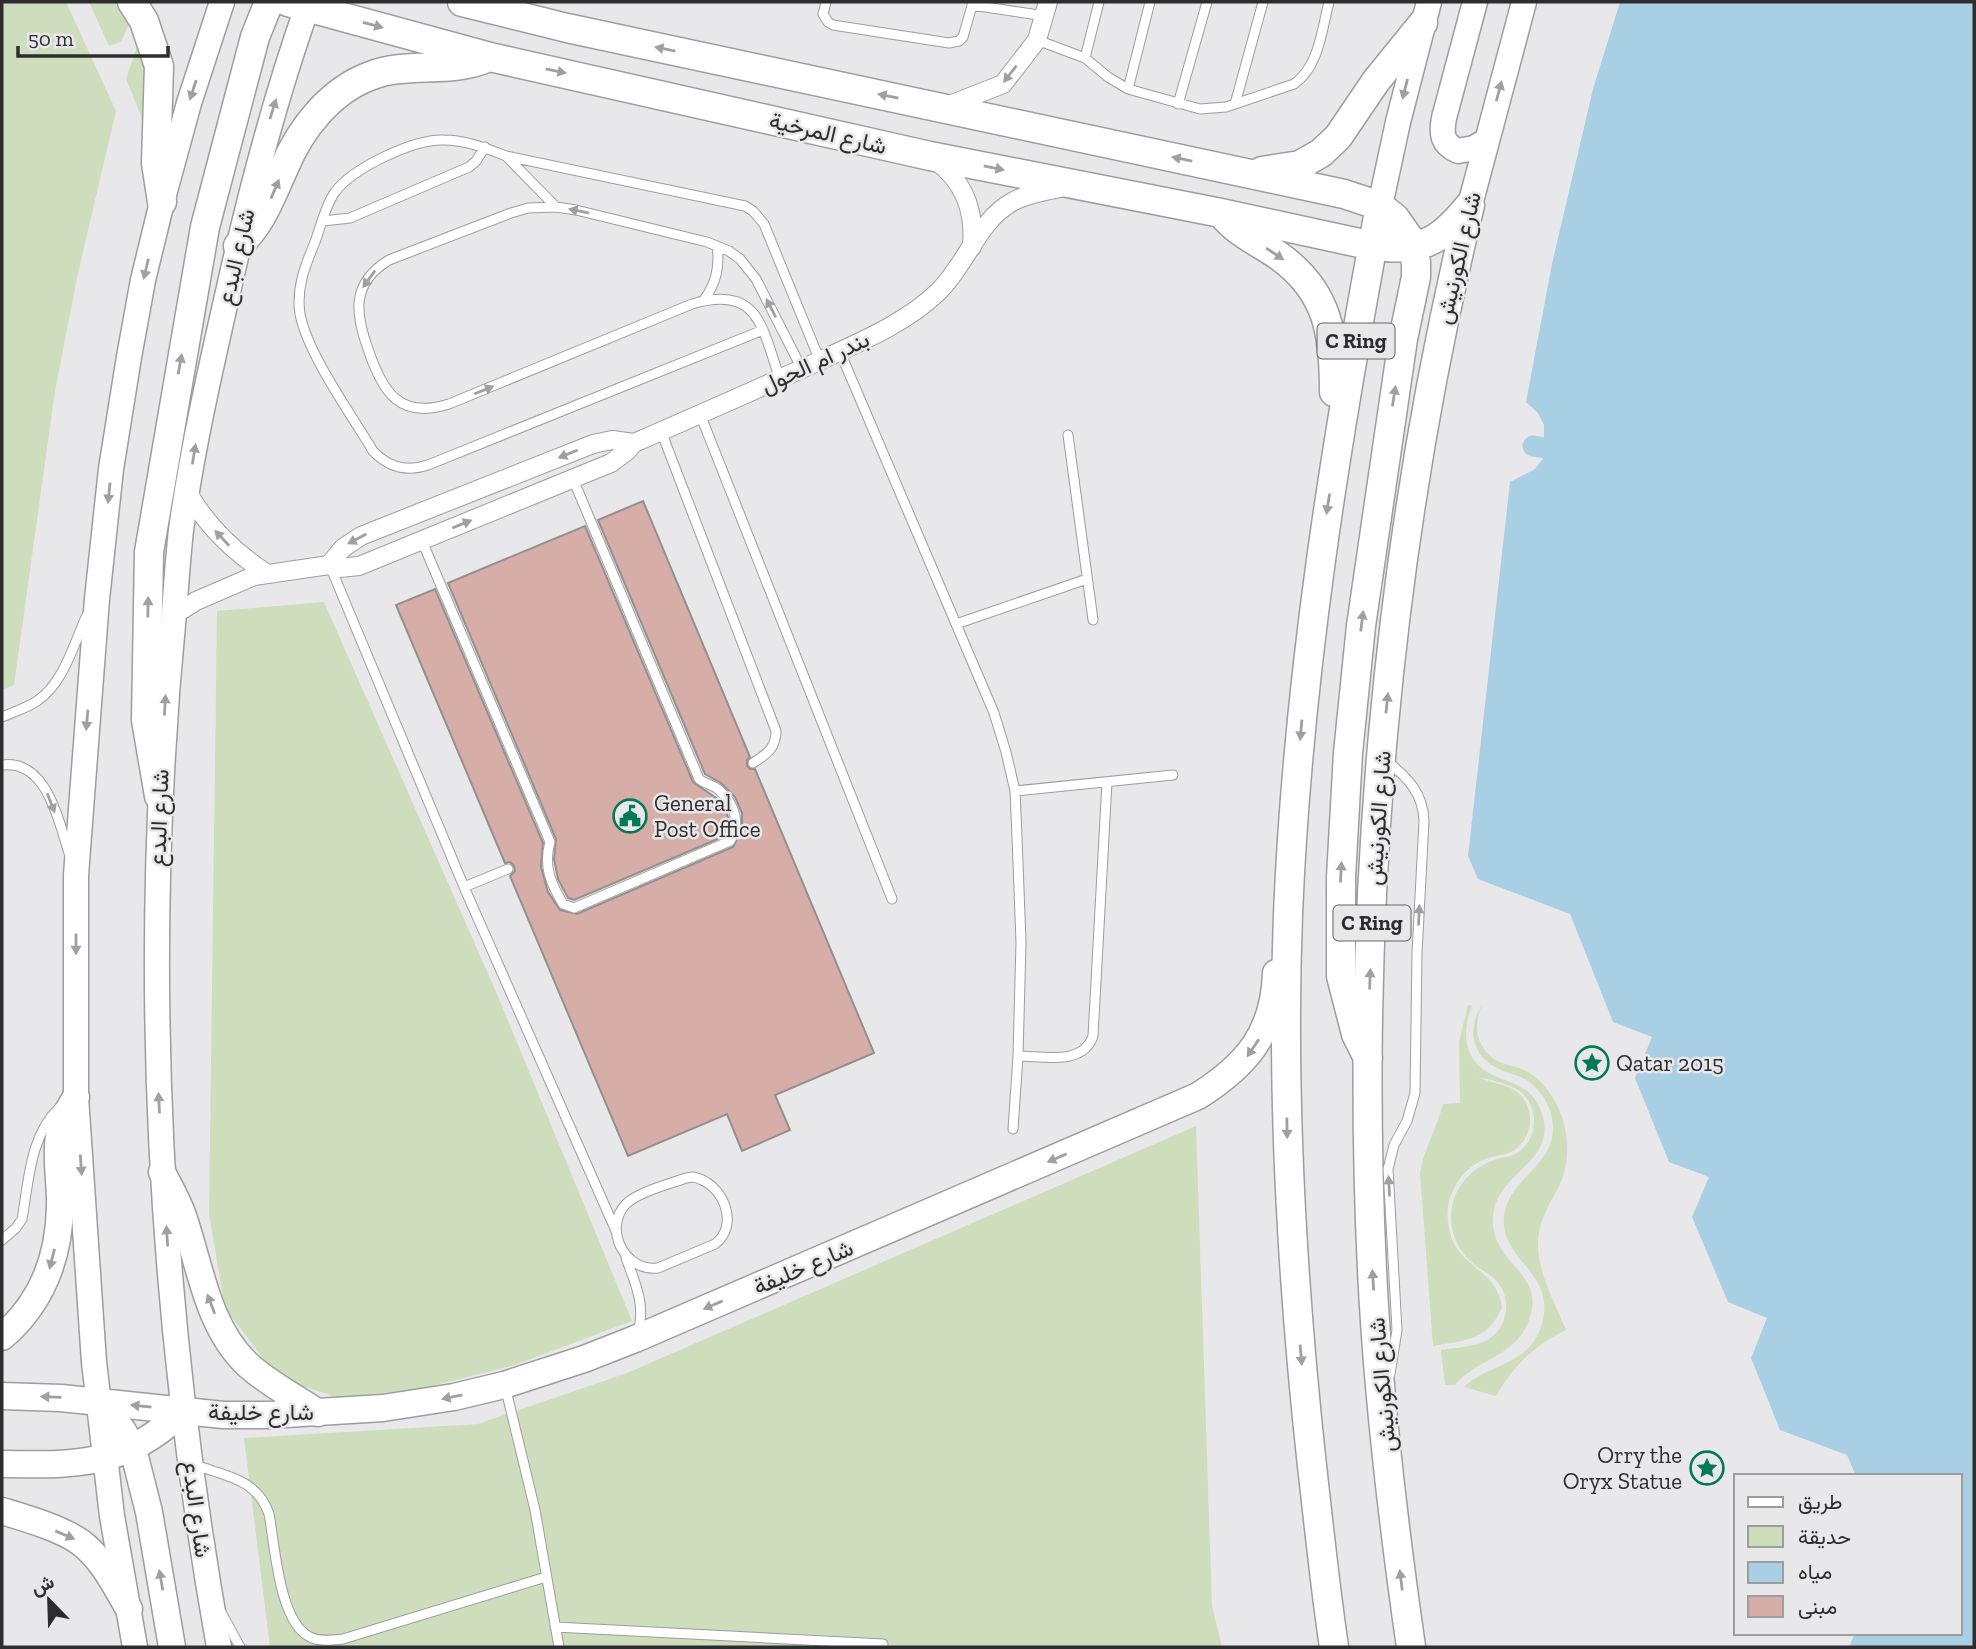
<svg xmlns="http://www.w3.org/2000/svg" width="1976" height="1649" font-family="'Zilla Slab',Vazirmatn,serif">
<style>
.green{fill:#ceddbc}
.water{fill:#a9cfe4}
.lines{fill:none;stroke-linecap:round;stroke-linejoin:round}
.canal{stroke:#a9cfe4;stroke-width:21}
.building{fill:#d6ada7;stroke:#949090;stroke-width:2}
.service-casing{stroke:#9d9d9f;stroke-width:11}
.minor-casing{stroke:#9d9d9f;stroke-width:20}
.secondary-casing{stroke:#9d9d9f;stroke-width:27}
.primary-casing{stroke:#9d9d9f;stroke-width:29}
.trunk-casing{stroke:#9d9d9f;stroke-width:31}
.service{stroke:#fff;stroke-width:9}
.minor{stroke:#fff;stroke-width:18}
.secondary{stroke:#fff;stroke-width:24}
.primary{stroke:#fff;stroke-width:26}
.trunk{stroke:#fff;stroke-width:28}
.oneway{fill:#a0a0a1}
.labels{text-anchor:middle;stroke-width:5;stroke-linejoin:round;paint-order:stroke}
.shield{fill:#e8e8eb;stroke:#656467;stroke-width:2}
.shield-label{font-size:21px;font-weight:bold;fill:#2d2c2e}
.street-label{font-size:23px;fill:#2d2c2e;stroke:#e8e8eb}
.poi-label{font-size:23px;fill:#2d2c2e;stroke:#e8e8eb;text-anchor:start}
</style>
<rect width="100%" height="100%" fill="#e8e8eb"/>
<path class="green" d="M2,2H66L116,111L78,273L55,391L14,685L2,690Z
M89,2H130L141,19L129,24L121,42L109,46Z
M139,41L149,43L147,130L126,79Z
M324,602L497,994L632,1321L515,1365L424,1388L339,1398L278,1378L225,1308L209,1214L217,611Z
M1468,1005L1472,1006C1462,1029 1463,1058 1487,1072C1509,1085 1530,1082 1541,1111C1560,1163 1497,1170 1493,1216C1489,1264 1547,1271 1529,1320C1515,1358 1478,1357 1455,1385H1445L1441,1350C1455,1348 1470,1347 1483,1342C1506,1333 1513,1303 1499,1284C1493,1275 1482,1271 1474,1264C1457,1251 1448,1229 1452,1207C1456,1184 1474,1166 1497,1159C1504,1157 1511,1157 1517,1153C1539,1139 1540,1104 1518,1090C1506,1083 1490,1080 1478,1077C1489,1083 1505,1083 1517,1092C1536,1107 1534,1138 1513,1151C1506,1155 1497,1155 1488,1158C1462,1167 1445,1194 1448,1221C1451,1268 1496,1265 1502,1307C1488,1341 1465,1340 1433,1346L1420,1173C1424,1148 1437,1128 1443,1104L1460,1103L1459,1042Z
M1482,1005C1472,1027 1477,1053 1502,1063C1511,1066 1523,1068 1531,1074C1544,1083 1555,1098 1560,1112C1570,1136 1570,1167 1557,1190C1547,1208 1538,1223 1538,1244C1538,1274 1555,1303 1566,1330C1535,1345 1513,1366 1496,1396L1464,1387C1488,1364 1524,1366 1539,1332C1563,1273 1499,1263 1504,1216C1509,1174 1564,1164 1551,1114C1547,1100 1538,1087 1526,1080C1517,1074 1506,1073 1497,1068C1471,1055 1467,1028 1482,1005Z
M1196,1126L1212,1606L1222,1647H270L244,1438L478,1424L627,1373Z"/>
<path class="water" d="M1620,2H1974V1647H1849L1855,1633H1960V1476H1856L1847,1455L1780,1430L1751,1358L1767,1318L1728,1302L1692,1217L1709,1177L1669,1162L1635,1078L1652,1037L1613,1022L1570,914L1478,879L1468,856L1510,482L1535,469L1544,457V425L1538,413L1526,402L1552,264L1593,89Z"/>
<g class="lines">
<path class="canal" d="M1533,446L1545,448"/>
</g>
<path class="building" d="M643,501L750,757L747,760V766L750,769H755L874,1053L775,1095L790,1130L742,1151L727,1114L628,1156L510,876L515,871L514,866L510,862L505,863L396,605L435,589L543,843L541,867L548,892L560,910L577,914L733,847L742,829V813L735,797L721,783L705,774L598,520Z
M585,526L693,782L719,800L726,811L729,821L725,836L574,900L568,898L558,879L554,859L556,839L448,583Z"/>
<g class="lines">
<defs>
<path id="service" d="M826,2L823,14L828,22L833,25L949,43L959,41L963,37L973,2
M972,5L1045,16
M1037,40L1085,58L1108,77L1128,89L1200,109L1226,107L1294,84C1319,67 1322,29 1329,2
M1085,58L1099,2
M1128,89L1150,2
M1178,104L1207,2
M1235,104L1263,2
M507,157L556,207
M323,221L350,218L469,167L476,161L485,147
M704,300C716,283 720,267 717,246
M763,330L428,465C407,472 389,468 373,451C351,414 308,355 300,314C296,288 305,266 315,242C321,226 325,206 335,192C353,168 413,139 444,140C465,140 486,148 506,156L745,206L753,211L764,224L820,361
M840,352L994,713L1006,752L1015,791L1017,837L1021,942L1018,1056L1013,1129
M780,379C762,329 760,284 692,304L449,404C399,420 382,391 368,349C355,313 351,283 389,260L511,213L528,208L556,207L576,210L707,242L729,251L740,259L756,279L802,369
M700,414L892,899
M661,431L776,731C776,748 767,754 753,763
M1068,435L1093,620
M422,541L550,842C543,866 551,884 563,904L574,908L730,841C741,824 735,804 719,790C714,785 705,784 699,779L573,479
M330,566L464,887L616,1231
M956,624L1087,579
M2,717C13,712 27,708 37,701C64,683 74,643 87,615
M1387,761C1408,778 1423,793 1424,821L1417,953L1415,1093L1407,1121L1394,1145L1388,1169L1397,1330L1390,1374
M2,765C48,759 59,824 70,856
M1015,791L1173,775
M464,887L508,869
M1018,1056C1043,1056 1083,1066 1093,1036L1107,782
M693,1177C722,1182 741,1224 715,1244L658,1268C624,1272 603,1228 626,1204C638,1192 670,1184 686,1178Z
M2,1240L16,1228L22,1219C29,1180 30,1135 60,1107
M626,1258C635,1282 646,1306 638,1332
M505,1386L535,1510L559,1647
M195,1465C226,1476 257,1479 269,1514C275,1546 279,1622 310,1637C320,1642 333,1640 343,1639L546,1577
M221,1612L240,1647
M555,1627L883,1644"/>
<path id="minor" d="M942,108L1003,84L1037,40L1048,2
M935,160C965,182 975,211 972,247
M188,493C207,526 234,552 266,573
M329,565L343,548L361,536L593,444L612,440L634,443
M174,615L196,601L254,576L329,565L340,568L359,566L611,463L627,451L634,443C696,416 758,389 819,361C860,342 906,323 938,292C966,265 978,221 1012,202C1028,193 1047,191 1064,187"/>
<path id="secondary" d="M1475,2L1444,118C1441,134 1442,144 1458,151L1474,148L1486,141
M1470,205L1524,2
M1380,206L1398,122L1429,2
M135,1647L112,1516L94,1362L76,1097V875L97,599L111,469L129,357L143,280L162,202L189,103L222,2
M219,1647C158,1306 140,959 174,613C176,586 178,558 181,530C192,450 210,371 228,292C250,193 275,97 309,2"/>
<path id="primary" d="M162,1172C169,1186 178,1201 183,1216C200,1265 207,1326 247,1364C267,1383 295,1397 318,1413
M2,1337C41,1304 59,1258 60,1207C61,1184 55,1160 59,1137C61,1122 69,1109 76,1097
M2,1396L61,1398L223,1415H269L383,1408L454,1397L504,1385L584,1359L635,1339L1198,1096C1247,1065 1274,1033 1276,973
M100,1402L123,1431L133,1449L149,1512L172,1647
M2,1464C77,1465 125,1467 183,1411
M2,1511C25,1518 60,1528 80,1542C102,1558 115,1585 129,1609"/>
<path id="trunk" d="M132,2L144,21L159,66L156,163L162,202
M288,2L490,57L930,156L1221,213L1373,246C1421,251 1438,244 1468,207
M462,2L567,28L1344,194L1380,206L1395,218L1409,238L1416,262V277L1403,339L1361,626L1348,753L1341,877V976L1356,1034L1368,1058
M1262,171L1300,165L1321,153L1338,137L1376,81L1423,23
M1222,214C1238,234 1259,242 1279,256C1329,292 1334,335 1334,392
M238,246C244,240 250,233 255,226C268,208 275,187 284,168C300,129 330,91 370,76C408,61 449,74 487,58
M159,796L146,720L149,552L205,227L255,37L269,2
M1334,1647C1325,1587 1319,1527 1312,1466C1292,1283 1281,1098 1288,914C1298,674 1336,441 1380,206
M1411,1647C1393,1522 1378,1396 1372,1270C1355,913 1386,551 1470,205"/>
</defs>
<use href="#service" class="service-casing"/>
<use href="#minor" class="minor-casing"/>
<use href="#secondary" class="secondary-casing"/>
<use href="#primary" class="primary-casing"/>
<use href="#trunk" class="trunk-casing"/>
<use href="#service" class="service"/>
<use href="#minor" class="minor"/>
<use href="#secondary" class="secondary"/>
<use href="#primary" class="primary"/>
<use href="#trunk" class="trunk"/>
</g>
<defs><path id="oneway-solid" d="M-6-.8H1V-3.2L6.5 0L1 3.2V.8H-6Z" transform="scale(1.75)"/></defs>
<g class="oneway">
<use href="#oneway-solid" transform="translate(373 25) rotate(15)"/>
<use href="#oneway-solid" transform="translate(665 49) rotate(-168)"/>
<use href="#oneway-solid" transform="translate(556 71) rotate(12)"/>
<use href="#oneway-solid" transform="translate(1010 74) rotate(128)"/>
<use href="#oneway-solid" transform="translate(1405 89) rotate(104)"/>
<use href="#oneway-solid" transform="translate(193 90) rotate(108)"/>
<use href="#oneway-solid" transform="translate(1499 91) rotate(-75)"/>
<use href="#oneway-solid" transform="translate(888 96) rotate(-168)"/>
<use href="#oneway-solid" transform="translate(273 109) rotate(-73)"/>
<use href="#oneway-solid" transform="translate(1182 159) rotate(-168)"/>
<use href="#oneway-solid" transform="translate(994 168) rotate(11)"/>
<use href="#oneway-solid" transform="translate(275 189) rotate(-67)"/>
<use href="#oneway-solid" transform="translate(579 211) rotate(-169)"/>
<use href="#oneway-solid" transform="translate(1275 254) rotate(34)"/>
<use href="#oneway-solid" transform="translate(146 269) rotate(103)"/>
<use href="#oneway-solid" transform="translate(369 279) rotate(126)"/>
<use href="#oneway-solid" transform="translate(771 308) rotate(-117)"/>
<use href="#oneway-solid" transform="translate(180 364) rotate(-80)"/>
<use href="#oneway-solid" transform="translate(484 390) rotate(-22)"/>
<use href="#oneway-solid" transform="translate(1394 396) rotate(-81)"/>
<use href="#oneway-solid" transform="translate(194 454) rotate(-81)"/>
<use href="#oneway-solid" transform="translate(568 454) rotate(158)"/>
<use href="#oneway-solid" transform="translate(109 493) rotate(96)"/>
<use href="#oneway-solid" transform="translate(1328 504) rotate(99)"/>
<use href="#oneway-solid" transform="translate(462 524) rotate(-22)"/>
<use href="#oneway-solid" transform="translate(222 538) rotate(-133)"/>
<use href="#oneway-solid" transform="translate(357 539) rotate(152)"/>
<use href="#oneway-solid" transform="translate(148 607) rotate(-89)"/>
<use href="#oneway-solid" transform="translate(1362 621) rotate(-83)"/>
<use href="#oneway-solid" transform="translate(1387 703) rotate(-84)"/>
<use href="#oneway-solid" transform="translate(165 705) rotate(-87)"/>
<use href="#oneway-solid" transform="translate(87 720) rotate(95)"/>
<use href="#oneway-solid" transform="translate(1301 730) rotate(95)"/>
<use href="#oneway-solid" transform="translate(51 803) rotate(69)"/>
<use href="#oneway-solid" transform="translate(1341 872) rotate(-87)"/>
<use href="#oneway-solid" transform="translate(1419 915) rotate(-87)"/>
<use href="#oneway-solid" transform="translate(76 944) rotate(90)"/>
<use href="#oneway-solid" transform="translate(1370 979) rotate(-88)"/>
<use href="#oneway-solid" transform="translate(1253 1048) rotate(124)"/>
<use href="#oneway-solid" transform="translate(159 1103) rotate(-93)"/>
<use href="#oneway-solid" transform="translate(1287 1128) rotate(89)"/>
<use href="#oneway-solid" transform="translate(1057 1158) rotate(157)"/>
<use href="#oneway-solid" transform="translate(81 1165) rotate(86)"/>
<use href="#oneway-solid" transform="translate(1389 1186) rotate(-93)"/>
<use href="#oneway-solid" transform="translate(167 1236) rotate(-94)"/>
<use href="#oneway-solid" transform="translate(52 1259) rotate(104)"/>
<use href="#oneway-solid" transform="translate(1373 1280) rotate(-94)"/>
<use href="#oneway-solid" transform="translate(211 1304) rotate(-111)"/>
<use href="#oneway-solid" transform="translate(713 1305) rotate(157)"/>
<use href="#oneway-solid" transform="translate(1301 1355) rotate(85)"/>
<use href="#oneway-solid" transform="translate(51 1397) rotate(-178)"/>
<use href="#oneway-solid" transform="translate(452 1397) rotate(169)"/>
<use href="#oneway-solid" transform="translate(141 1406) rotate(-174)"/>
<use href="#oneway-solid" transform="translate(65 1535) rotate(23)"/>
<use href="#oneway-solid" transform="translate(161 1580) rotate(-100)"/>
<use href="#oneway-solid" transform="translate(1401 1580) rotate(-97)"/>
</g>
<defs>
<symbol id="civic-ring" viewBox="-11 -11 22 22"><circle r="9.5" fill="#e8e8eb" stroke="#037955" stroke-width="1.5"/><path d="M-.6-6.5H3V-4.5H.6V-3L4-1V1h2V6H-6V1h2V-1L-.6-3ZM-1.2 2.5V6h2.4V2.5Z" fill="#037955"/></symbol>
<symbol id="sight-ring" viewBox="-11 -11 22 22"><circle r="9.5" fill="#e8e8eb" stroke="#037955" stroke-width="1.5"/><path d="M0-6L1.8-2.2L6-1.7L2.9 1.2L3.7 5.4L0 3.3L-3.7 5.4L-2.9 1.2L-6-1.7L-1.8-2.2Z" fill="#037955"/></symbol>
</defs>
<g fill-rule="evenodd">
<use href="#civic-ring" x="611" y="797" width="38" height="38"/>
<use href="#sight-ring" x="1573" y="1044" width="38" height="38"/>
<use href="#sight-ring" x="1688" y="1449" width="38" height="38"/>
</g>
<g class="labels">
<g class="shield">
<rect x="1317.5" y="323.5" width="77" height="35" rx="5"/>
<rect x="1333.5" y="905.5" width="77" height="35" rx="5"/>
</g>
<g class="shield-label">
<text x="1356" y="348">C Ring</text>
<text x="1372" y="930">C Ring</text>
</g>
<g class="street-label">
<text transform="translate(828 133) rotate(13)" y="8">شارع المرخية</text>
<text transform="translate(236 257) rotate(-77)" y="8">شارع البدع</text>
<text transform="translate(1458 258) rotate(-77)" y="8">شارع الكورنيش</text>
<text transform="translate(815 362) rotate(-25)" y="8">بندر ام الحول</text>
<text transform="translate(159 818) rotate(-88)" y="8">شارع البدع</text>
<text transform="translate(1378 818) rotate(-86)" y="8">شارع الكورنيش</text>
<text transform="translate(803 1267) rotate(-23)" y="8">شارع خليفة</text>
<text transform="translate(1382 1385) rotate(-95)" y="8">شارع الكورنيش</text>
<text x="261" y="1420">شارع خليفة</text>
<text transform="translate(197 1509) rotate(82)" y="8">شارع البدع</text>
</g>
<g class="poi-label">
<text x="654" y="811">General<tspan x="654" dy="26">Post Office</tspan></text>
<text x="1616" y="1071">Qatar 2015</text>
<text x="1682" y="1463" text-anchor="end">Orry the<tspan x="1682" dy="26">Oryx Statue</tspan></text>
</g>
</g>
<rect width="1976" height="1649" fill="none" stroke="#2d2c2e" stroke-width="7"/>
<rect x="1734" y="1474" width="228" height="161" fill="#e8e8eb" stroke="#9d9d9f" stroke-width="2"/>
<rect x="1748" y="1497" width="35" height="10" fill="#ffffff" stroke="#9d9d9f" stroke-width="2"/>
<text x="1798" y="1509" font-size="21" fill="#2d2c2e">طريق</text>
<rect x="1748" y="1526" width="35" height="21" fill="#ceddbc" stroke="#9d9d9f" stroke-width="2"/>
<text x="1798" y="1544" font-size="21" fill="#2d2c2e">حديقة</text>
<rect x="1748" y="1562" width="35" height="21" fill="#a9cfe4" stroke="#9d9d9f" stroke-width="2"/>
<text x="1798" y="1579" font-size="21" fill="#2d2c2e">مياه</text>
<rect x="1748" y="1596" width="35" height="21" fill="#d6ada7" stroke="#9d9d9f" stroke-width="2"/>
<text x="1798" y="1614" font-size="21" fill="#2d2c2e">مبنى</text>
<g transform="translate(49 1600) rotate(337)" stroke="#e8e8eb" stroke-width="5" paint-order="stroke">
<path d="M0-5L12 26L0 18L-12 26Z" fill="#2d2c2e"/>
<text y="-10" font-size="19" font-weight="bold" text-anchor="middle" fill="#2d2c2e">ش</text>
</g>
<path d="M18 46v10h150v-10" fill="none" stroke="#2d2c2e" stroke-width="3.5"/>
<text x="28" y="46" font-size="21" fill="#2d2c2e" stroke="#e8e8eb" stroke-width="5" paint-order="stroke">50 m</text>
</svg>
